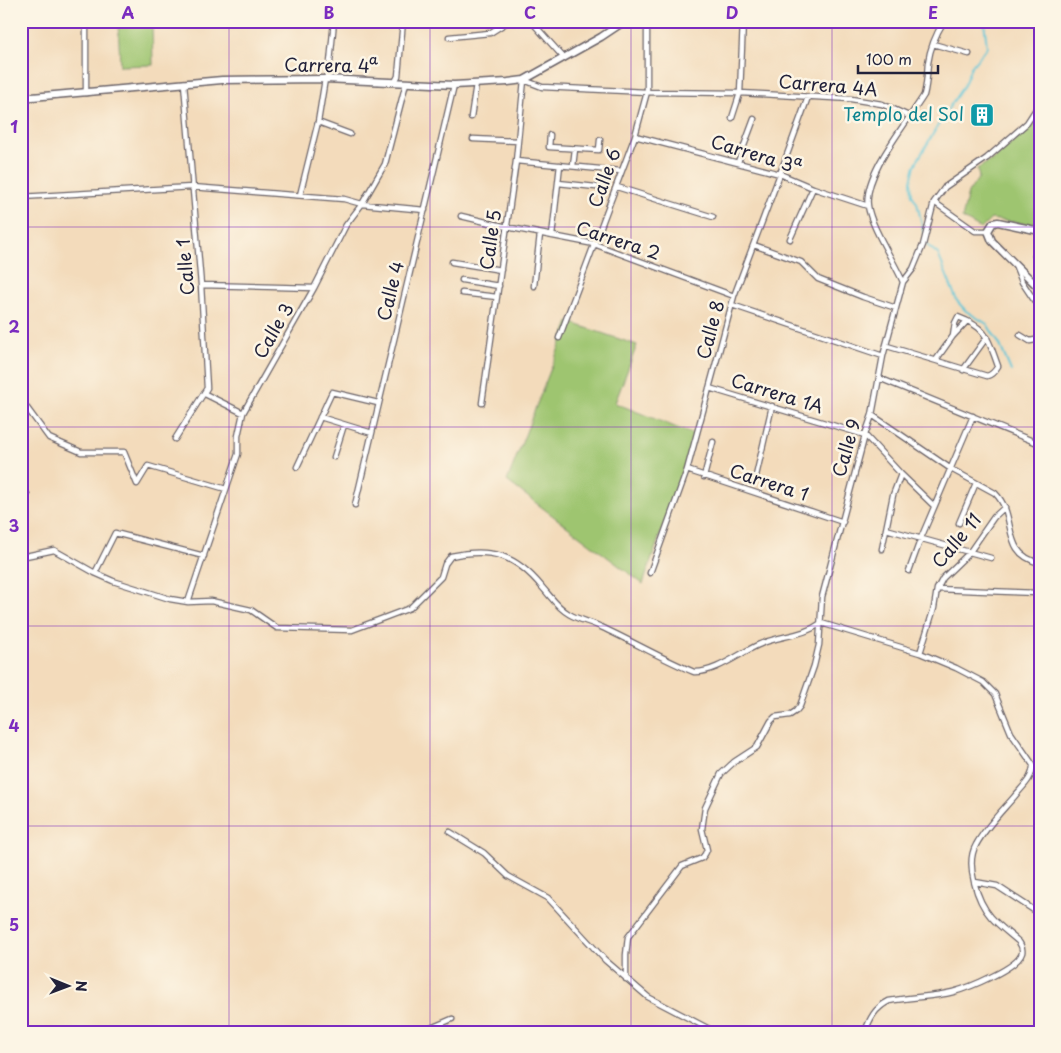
<svg xmlns="http://www.w3.org/2000/svg" width="1061" height="1053" font-family="'Playpen Sans',sans-serif">
<style>
.green{fill:#9ec570;stroke:#607456}
.lines{fill:none;stroke-linecap:round;stroke-linejoin:round}
.stream{stroke:#5cc5d7;stroke-width:2}
.street-casing{stroke:#6b6368;stroke-width:7}
.secondary-casing{stroke:#6b6368;stroke-width:9}
.street{stroke:#fff;stroke-width:4.5}
.secondary{stroke:#fff;stroke-width:6}
.grid{fill:none;stroke:#7b2cbf;stroke-width:1;stroke-opacity:0.55}
.labels{text-anchor:middle;stroke-width:5;stroke-linejoin:round;paint-order:stroke}
.street-label{font-size:18px;fill:#22223b;stroke:#fcf5e5}
.culture-label{font-size:18px;fill:#0d838f;stroke:#fcf5e5;text-anchor:end}
.neatline{fill:none;stroke:#7b2cbf;stroke-width:2}
.grid-label{font-size:16px;text-anchor:middle;font-weight:bold;fill:#7b2cbf}
</style>
<rect width="100%" height="100%" fill="#fcf5e5"/>
<filter id="ink" filterUnits="userSpaceOnUse"><feTurbulence type="fractalNoise" baseFrequency=".02" numOctaves="2"/><feDisplacementMap in="SourceGraphic" scale="10" xChannelSelector="R" yChannelSelector="G"/><feConvolveMatrix kernelMatrix="1 2 1 2 8 2 1 2 1" color-interpolation-filters="sRGB"/></filter>
<filter id="wash" filterUnits="userSpaceOnUse"><feTurbulence type="fractalNoise" baseFrequency=".0096" numOctaves="4" result="noise"/><feDisplacementMap in="SourceGraphic" scale="20" xChannelSelector="R" yChannelSelector="G"/><feGaussianBlur stdDeviation="1.12" result="paint"/><feColorMatrix in="noise" values="0 0 0 0 0 0 0 0 0 0 0 0 0 0 0 0 0 1.4 0 .05"/><feComposite in="paint" operator="in"/></filter>
<g filter="url(#wash)">
<rect width="100%" height="100%" fill="#f3dbbb"/>
<path class="green" d="M118,21H152L153,65L120,66Z
M1040,117V226L991,219L981,229L962,218L968,193L979,177L977,169L998,156Z
M569,322L637,345L615,403L695,435L643,584L507,481Z"/>
<g class="lines">
<path class="stream" d="M924,234L917,203L912,195L911,181L915,165L944,115L964,85L971,67L987,47L984,21
M926,241L927,245L938,254L957,301L966,311L987,324L1000,345L1011,371"/>
</g>
</g>
<g filter="url(#ink)">
<g class="lines">
<defs>
<path id="street" d="M86,21V93
M531,21L564,58
M449,37L490,33L509,21
M933,44L969,54
M395,82L398,76L403,21
M471,117L476,84
M732,118L740,93L743,21
M318,122L350,134
M550,135L549,147L599,150L600,140
M635,136L780,174L813,188L868,206
M473,139L518,141
M516,161L621,171
M738,162L754,119
M573,166L575,149
M558,183L596,187
M617,187L713,217
M300,195L318,122L325,79L329,73L334,21
M21,197L192,187L344,199L362,204L425,210
M934,202L975,231H988
M461,216L507,227L594,244L734,296
M552,236L560,165
M790,239L813,188
M754,245L801,262L818,279L863,297L896,308
M1040,248L1036,252L1035,256L1040,259
M452,262L501,270
M1016,267L1022,282L1040,309
M462,280L499,286
M903,282C894,261 871,227 868,206C863,174 907,123 924,95C927,84 927,74 928,63C930,48 936,34 944,21
M201,285L314,288
M534,286L540,234
M462,293L497,297
M732,305L883,356
M1020,335L1030,341L1040,339
M559,338L635,136L647,92V21
M887,346L987,376C992,375 995,371 998,366C988,339 988,328 958,317L955,323L953,336
M936,360L953,336L967,321
M963,370L987,337
M879,378L1040,444
M709,388L865,435
M205,394L243,413
M482,403L516,161L524,80L542,87L647,92L740,93L851,99L882,104L911,117
M21,405L27,408L49,438L81,452H124L137,484L148,466L226,489
M872,415L951,469L995,493C1019,517 999,553 1040,563
M320,417L372,433
M865,435L901,474L934,506
M175,439L207,388L201,285L184,83
M334,457L344,425
M297,467L332,392L378,403
M687,470L843,522
M756,476L772,406
M704,477L713,442
M21,492L27,494
M355,505L454,85
M959,523L976,483
M886,529L991,558
M882,549L893,495L901,474
M21,557L54,550L95,573L113,581L170,599L188,602L211,601L251,610L277,628L352,630L410,608L441,577L445,564L451,556C491,547 516,555 542,587C551,597 558,608 569,614C579,620 591,622 601,627C632,641 662,659 694,672C715,673 740,653 758,645C779,635 802,637 821,623
M909,571L921,538L973,416
M95,573L115,533L204,556
M650,573L687,470L734,296L780,174L808,97
M937,589L1038,593
M188,602L238,454V436L243,413L314,288L346,225L362,204L385,164L406,83
M821,623L920,653L956,668L983,682L995,694L1011,733L1033,765C1033,779 1022,787 1014,797C1001,812 985,828 976,845C965,864 977,901 991,917C999,926 1010,934 1019,942C1021,945 1023,949 1022,953C1018,968 968,988 953,992C934,997 909,997 889,1001C875,1008 870,1018 865,1032
M920,653L934,608L937,589L943,578L969,553L994,517L1005,507
M450,832L484,853L508,876L548,898L605,960L648,997L715,1032
M975,882L997,886L1040,914
M626,979V955L628,937L682,866L702,858L705,854L707,850L702,829L705,808L721,774L734,762L757,747L771,721L775,717L790,715L796,711L800,706L814,666L819,645L822,597L865,435L872,415L883,356L903,282L913,269L923,245L934,202L945,187L987,158L1027,123L1040,103
M400,1032L424,1031L452,1019"/>
<path id="secondary" d="M21,98L222,80L325,79L454,85L508,82L524,80L601,37L625,21
M1040,231L998,222L993,223L988,231L992,241L1040,289"/>
</defs>
<use href="#street" class="street-casing"/>
<use href="#secondary" class="secondary-casing"/>
<use href="#street" class="street"/>
<use href="#secondary" class="secondary"/>
</g>
</g>
<path class="grid" d="M229,21V1032M430,21V1032M631,21V1032M832,21V1032M21,227H1040M21,427H1040M21,626H1040M21,826H1040"/>
<defs>
<symbol id="building-square" viewBox="-11 -11 22 22"><rect x="-9" y="-9" width="18" height="18" rx="4" fill="#0f9aa8" stroke="#fcf5e5"/><path d="M-4-6H4V6H1V3H-1V6H-4ZM-2.5-4.3h1.7v1.8h-1.7ZM.8-4.3h1.7v1.8H.8ZM-2.5-1h1.7V.8h-1.7ZM.8-1h1.7V.8H.8Z" fill="#fff"/></symbol>
</defs>
<g fill-rule="evenodd">
<use href="#building-square" x="968" y="101" width="28" height="28"/>
</g>
<g class="labels">
<g class="street-label">
<text transform="translate(331 66) rotate(1)" y="6">Carrera 4ª</text>
<text transform="translate(828 86) rotate(5)" y="6">Carrera 4A</text>
<text transform="translate(756 155) rotate(17)" y="6">Carrera 3ª</text>
<text transform="translate(605 178) rotate(-70)" y="6">Calle 6</text>
<text transform="translate(491 240) rotate(-82)" y="6">Calle 5</text>
<text transform="translate(618 241) rotate(18)" y="6">Carrera 2</text>
<text transform="translate(186 267) rotate(-95)" y="6">Calle 1</text>
<text transform="translate(391 291) rotate(-76)" y="6">Calle 4</text>
<text transform="translate(711 330) rotate(-75)" y="6">Calle 8</text>
<text transform="translate(274 331) rotate(-60)" y="6">Calle 3</text>
<text transform="translate(777 394) rotate(17)" y="6">Carrera 1A</text>
<text transform="translate(847 448) rotate(-74)" y="6">Calle 9</text>
<text transform="translate(769 483) rotate(18)" y="6">Carrera 1</text>
<text transform="translate(957 541) rotate(-50)" y="6">Calle 11</text>
</g>
<g class="culture-label">
<text x="964" y="121">Templo del Sol</text>
</g>
</g>
<rect width="1061" height="1053" fill="none" stroke="#fcf5e5" stroke-width="55"/>
<g transform="translate(68 986) rotate(91)" stroke="#fcf5e5" stroke-width="4" paint-order="stroke">
<path d="M0-4L9 19L0 12L-9 19Z" fill="#22223b"/>
<text y="-8" font-size="14" font-weight="bold" text-anchor="middle" fill="#22223b">N</text>
</g>
<path d="M858 65v8h80v-8" fill="none" stroke="#22223b" stroke-width="2.5"/>
<text x="866" y="65" font-size="15" fill="#22223b" stroke="#fcf5e5" stroke-width="4" paint-order="stroke">100 m</text>
<rect x="28" y="28" width="1006" height="998" class="neatline"/>
<g class="grid-label">
<text x="128" y="19">A</text>
<text x="329" y="19">B</text>
<text x="530" y="19">C</text>
<text x="732" y="19">D</text>
<text x="933" y="19">E</text>
<text x="14" y="133">1</text>
<text x="14" y="333">2</text>
<text x="14" y="532">3</text>
<text x="14" y="732">4</text>
<text x="14" y="931">5</text>
</g>
</svg>
